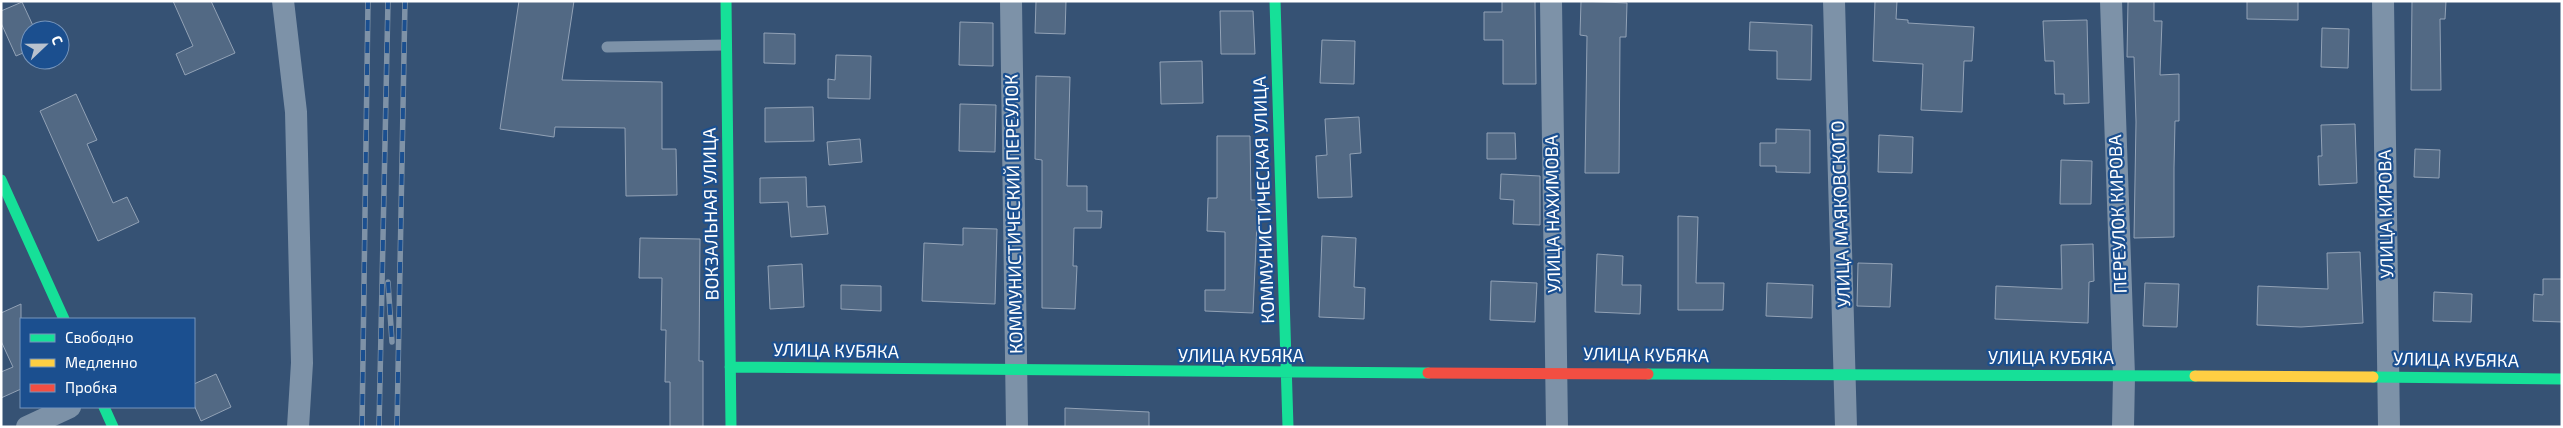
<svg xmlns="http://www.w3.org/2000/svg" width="2563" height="428" font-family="'Exo 2',sans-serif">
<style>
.building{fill:#526984;stroke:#92a2b6}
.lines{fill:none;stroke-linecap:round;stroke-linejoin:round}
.lane{stroke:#7d92a8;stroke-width:11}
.street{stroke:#7d92a8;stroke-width:22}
.fast{stroke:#16e098;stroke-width:11}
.slow{stroke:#ffcf43;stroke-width:11}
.jam{stroke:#f24e42;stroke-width:11}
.rail-casing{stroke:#7e92a7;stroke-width:5.5}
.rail{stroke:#1b4f8f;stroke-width:4;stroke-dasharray:11;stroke-linecap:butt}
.labels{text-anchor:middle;stroke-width:4.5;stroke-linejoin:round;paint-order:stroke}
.street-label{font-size:18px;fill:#fff;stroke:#1b4f8f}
</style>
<rect width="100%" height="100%" fill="#365274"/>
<path class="building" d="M173,1H211L235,53L185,75L176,54L193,46Z
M519,1H574L562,80L662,82V149H676L677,195L626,196L625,128L555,127L554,137L500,129Z
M1036,1H1066L1065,34L1035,33Z
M1502,1H1535L1536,84H1503V40H1484V12H1502Z
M1581,1L1627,3L1626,37H1620L1619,173H1585L1587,36L1580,35Z
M1875,1H1897L1896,19L1908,20V23L1974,27L1972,61H1964L1962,112L1921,110L1923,64L1873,61Z
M2128,1H2154V21H2162L2160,75L2179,74V121H2175L2174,168V237L2134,238L2136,122L2134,57H2127Z
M2247,1H2298V20L2247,19Z
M2412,1H2446L2445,19H2440L2441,90H2411Z
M22,2L35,30H30V50L16,56L1,23V11Z
M1220,11H1253L1255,54H1221Z
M2087,20L2089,103L2064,104V94H2055L2054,61H2045L2043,21Z
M960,22L993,23V66L959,65Z
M1750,22L1812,25L1811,80L1777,79V51L1749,50Z
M2322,28L2349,29L2348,68L2321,67Z
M764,33L795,34V64L764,63Z
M1322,40L1355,41L1354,84L1320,83Z
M836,55L871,56L870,99L828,98V79L835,80Z
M1202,61L1203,103L1161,104L1160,62Z
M1036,76L1070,77L1067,186H1087V211H1102L1101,228H1074L1073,266H1077L1075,309L1042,308V160L1035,159Z
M76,94L97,140L87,144L113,203L127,197L139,222L98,241L40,111Z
M960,104L996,105L995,152L959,151Z
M813,107L814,141L765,142V108Z
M1359,117L1361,153L1350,154L1352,197L1318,198L1316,156L1327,155L1325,119Z
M2355,124L2357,183L2319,185L2318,156H2322L2321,125Z
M1776,129L1810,130V173L1776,172V166H1760V143H1776Z
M1487,133H1515L1516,159H1487Z
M1879,135L1913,137L1912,173L1878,172Z
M1217,136H1250L1251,200H1258L1253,313L1205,311V290H1225V232L1207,231L1208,198H1217Z
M860,139L862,162L829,165L827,142Z
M2415,149L2440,150L2439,178L2414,177Z
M2061,160L2092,161L2091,204H2060Z
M1501,174L1540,176V225L1513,224L1514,200L1500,199Z
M806,177L807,207L825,206L828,234L791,237L788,202L760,203V178Z
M1678,216L1698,217L1696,283H1724L1723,310H1678Z
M963,228L997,229L995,304L922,301L924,243L963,245Z
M1322,236L1356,238L1354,287L1365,288L1364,319L1319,317Z
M640,238L700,239L699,361H703V427H670V382H665L666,330H661L662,278H639Z
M2093,244L2094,281L2089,282L2088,323L1995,319L1996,286L2062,289L2061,245Z
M2360,252L2363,323L2301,327L2257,325L2258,286L2328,289L2327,253Z
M1597,254L1623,256L1622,285H1641L1640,314L1595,312Z
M1858,263L1892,264L1890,307L1857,306Z
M802,264L804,307L770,309L768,266Z
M2543,279H2562V322L2533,321L2534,294L2543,295Z
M1491,281L1537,283L1535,322L1490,320Z
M1767,283L1813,285L1812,318L1766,316Z
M2145,283L2179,284L2177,327L2143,326Z
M841,285L881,286V311L841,309Z
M2434,292L2472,294L2471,322L2433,321Z
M21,304V389L1,398V372L13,367L1,341V313Z
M216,374L231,407L201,421L194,405V384Z
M1065,408L1149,412V427H1065Z"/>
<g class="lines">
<path class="lane" d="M607,47L726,45"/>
<path class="street" d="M283,1L296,112L302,363L298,427
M1011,1L1017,427
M1551,1L1557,427
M1834,1L1846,427
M2111,1L2124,376L2123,427
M2383,1L2389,427
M27,427L70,407"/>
<path class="fast" d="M726,1L731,427
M1275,1L1288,427
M1,180L64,319
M730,367L1428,373
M1648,374L2195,376
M2373,377L2562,379
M104,407L113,427"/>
<path class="slow" d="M2195,376L2373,377"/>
<path class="jam" d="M1428,373L1648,374"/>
<defs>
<path id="rail" d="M388,282L392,342
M362,427L368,1
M379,427L388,1
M397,427L405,1"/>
</defs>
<use href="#rail" class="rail-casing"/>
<use href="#rail" class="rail"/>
</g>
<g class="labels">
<g class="street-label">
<text transform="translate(1264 200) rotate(-92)" y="6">КОММУНИСТИЧЕСКАЯ УЛИЦА</text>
<text transform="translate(711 214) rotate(-91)" y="6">ВОКЗАЛЬНАЯ УЛИЦА</text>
<text transform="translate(1014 214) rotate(-91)" y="6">КОММУНИСТИЧЕСКИЙ ПЕРЕУЛОК</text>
<text transform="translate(1553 214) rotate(-91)" y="6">УЛИЦА НАХИМОВА</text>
<text transform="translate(1841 214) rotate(-92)" y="6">УЛИЦА МАЯКОВСКОГО</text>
<text transform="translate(2118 214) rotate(-92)" y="6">ПЕРЕУЛОК КИРОВА</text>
<text transform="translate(2386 214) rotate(-91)" y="6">УЛИЦА КИРОВА</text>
<text transform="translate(836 351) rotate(1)" y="6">УЛИЦА КУБЯКА</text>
<text transform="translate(1646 355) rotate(1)" y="6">УЛИЦА КУБЯКА</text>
<text x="1241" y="362">УЛИЦА КУБЯКА</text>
<text x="2051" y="364">УЛИЦА КУБЯКА</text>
<text transform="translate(2456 360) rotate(1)" y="6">УЛИЦА КУБЯКА</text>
</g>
</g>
<rect width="2563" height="428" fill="none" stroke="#ffffff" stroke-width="5"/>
<rect x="20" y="318" width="175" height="90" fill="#1b4f8f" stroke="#7695bc"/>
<rect x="30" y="334" width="25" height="8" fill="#16e098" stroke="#7695bc"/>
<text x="65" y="343" font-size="15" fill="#ffffff">Свободно</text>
<rect x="30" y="359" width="25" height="8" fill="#ffcf43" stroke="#7695bc"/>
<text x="65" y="368" font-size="15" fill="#ffffff">Медленно</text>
<rect x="30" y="384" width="25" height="8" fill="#f24e42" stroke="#7695bc"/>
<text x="65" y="393" font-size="15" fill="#ffffff">Пробка</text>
<g transform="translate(45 45) rotate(68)"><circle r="24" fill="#1b4f8f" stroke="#7695bc"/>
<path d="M0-4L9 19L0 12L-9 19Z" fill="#b9c2ce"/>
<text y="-8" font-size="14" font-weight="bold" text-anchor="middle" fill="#ffffff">С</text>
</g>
</svg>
